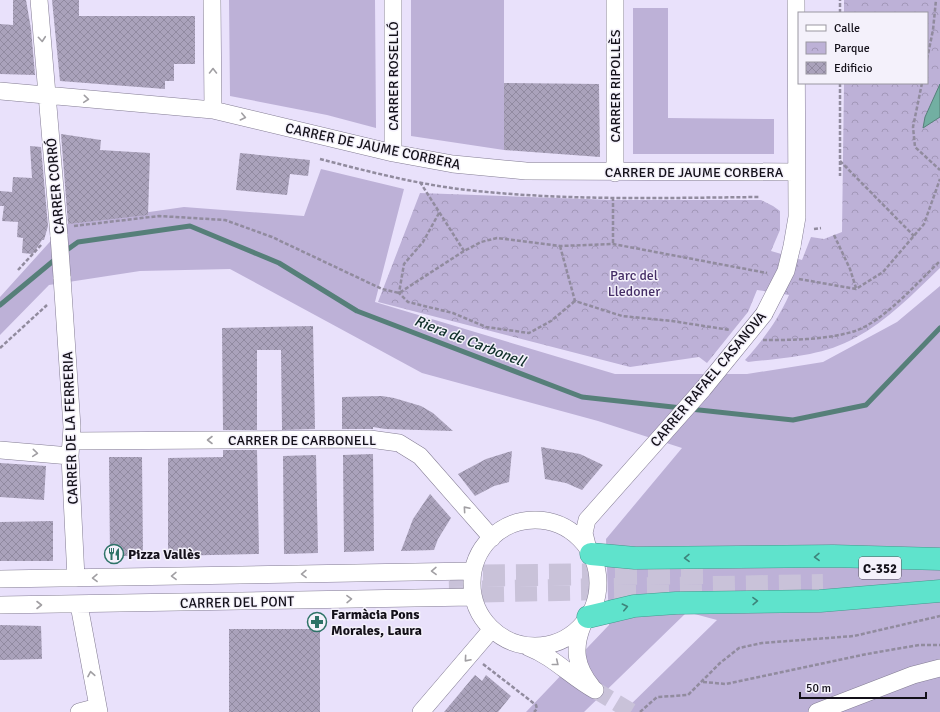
<svg xmlns="http://www.w3.org/2000/svg" width="940" height="712" font-family="Signika,sans-serif">
<style>
.green{fill:#bdb1d7}
.park{fill:url(#park-crowns)}
.water{fill:#72afa2;stroke:#567f79}
.lines{fill:none;stroke-linecap:round;stroke-linejoin:round}
.stream{stroke:#567f79;stroke-width:5}
.building{fill:url(#building-cross-hatch)}
.minor-tunnel{stroke:#c9c2d9;stroke-width:17;stroke-dasharray:17 8;stroke-linecap:butt}
.highway-tunnel{stroke:#c9c2d9;stroke-width:22;stroke-dasharray:22 11;stroke-linecap:butt}
.minor-casing{stroke:#837c93;stroke-width:18}
.highway-casing{stroke:#44998d;stroke-width:23}
.path{stroke:#918b9e;stroke-width:2.5;stroke-dasharray:4 2;stroke-linecap:butt}
.minor{stroke:#fff;stroke-width:17}
.highway{stroke:#5fe3cc;stroke-width:22}
.minor-bridge-casing{stroke:#837c93;stroke-width:18;stroke-linecap:butt}
.minor-bridge{stroke:#fff;stroke-width:17}
.oneway{stroke:#a19fa3}
.oneway2{stroke:#3d847b}
.labels{text-anchor:middle;stroke-width:3;stroke-linejoin:round;paint-order:stroke}
.shield{fill:#f4f1fb;stroke:#56545d;stroke-width:1}
.shield-label{font-size:13px;font-weight:bold;fill:#131019}
.street-label{font-size:14px;fill:#131019;stroke:#f4f1fb}
.park-label{font-size:14px;fill:#452e66;stroke:#f4f1fb}
.poi-label{font-size:14px;font-weight:bold;fill:#131019;stroke:#f4f1fb;text-anchor:start}
.water-label{font-size:15px;font-style:italic;fill:#11302a;stroke:#f4f1fb}
</style>
<defs>
<pattern id="park-crowns" width="20" height="18" patternUnits="userSpaceOnUse"><rect width="20" height="18" fill="#bdb1d7"/><path d="M2 6a3 3 0 1 1 6 0M12 15a3 3 0 1 1 6 0" fill="none" stroke="#a297b8"/></pattern>
<pattern id="building-cross-hatch" width="8" height="8" patternUnits="userSpaceOnUse"><rect width="8" height="8" fill="#aaa2bb"/><path d="M0 0l8 8M0 8l8-8" fill="none" stroke="#918aa0"/></pattern>
</defs>
<rect width="100%" height="100%" fill="#e9e1fb"/>
<path class="green" d="M229,0H375L376,128L327,115L230,96Z
M411,0H504V150L411,136Z
M633,8H668V118L774,119V154H633Z
M321,169L404,189L375,302L615,374H747L823,362L897,322L940,286V712H623L717,620L687,612L584,712H526L609,625L606,539L682,448L598,421L422,373L230,269L140,271L49,285L0,335V297L66,224L184,207L304,216Z"/>
<path class="park" d="M844,0H940V268C914,293 887,321 855,338C823,356 784,358 748,362L745,360C763,340 778,320 789,295L757,290L748,312L707,363L699,357L630,367L378,302L420,193L613,200H761L773,206L780,211V230L771,251L802,260L811,237L824,239L842,232L844,83H927V13H844Z"/>
<path class="water" d="M940,84V117L923,128L925,117Z"/>
<g class="lines">
<path class="stream" d="M64,252L78,242L190,226L279,263L357,311L582,397L682,408
M0,305L58,257
M690,409L793,420L866,405L940,328"/>
</g>
<path class="building" d="M13,0H26L31,29L35,75L0,74V24L13,25Z
M52,0H79V16H195V64H174V81H165V89L60,81Z
M504,83L599,84L600,157L504,150Z
M61,134L101,140L100,150L150,153L148,215L68,224Z
M30,146L41,147L48,226L44,240H42L33,254L22,253L23,238L17,237L18,222L2,221L4,206H0V191L12,192L13,177L32,178Z
M240,153L310,160L308,176L290,174L287,195L236,190Z
M313,326L315,429L282,430L281,350H257V430H223L222,328Z
M382,396L394,398L421,406L433,413L453,431L385,429L373,427V429H342V397Z
M541,447L580,454L603,465L582,490L566,483L545,479Z
M223,450H257L259,554L168,556V458L223,457Z
M512,451L509,482L494,486L475,496L458,474L486,459Z
M373,454L374,551L344,552L343,455Z
M316,455L318,553L284,554L283,456Z
M109,457H142L143,556H110Z
M0,463L46,466L44,500L0,497Z
M430,494L451,518L438,539L434,550L401,551L413,519Z
M53,521V561H0V522Z
M0,625L41,626L42,659L0,660Z
M229,629H320V712H229Z
M475,675L482,681L486,675L511,696L498,712H444Z"/>
<g class="lines">
<path class="minor-tunnel" d="M595,690L632,712"/>
<path class="highway-tunnel" d="M450,576L707,573
M449,592L823,585"/>
<defs>
<path id="minor" d="M39,0L59,236
M212,0L213,110
M615,0V173
M0,91L213,110L393,153L453,164L526,171L796,172
M393,153V0
M792,246L797,217L796,0
M62,277L72,427L70,456L76,578
M71,441L370,439L399,443L420,456L492,538
M0,450L70,456
M472 583a63 63 0 1 1 126 0a63 63 0 1 1-126 0Z
M588,549L584,533L587,520L703,389L764,314
M0,579L473,571
M0,605L473,597
M79,605L99,712
M583,624C573,648 575,666 592,687
M528,647C554,657 571,677 595,690
M79,712L98,707
M421,712L492,629
M817,712L913,675L940,668"/>
<path id="highway" d="M591,554L635,558L833,556L940,559
M588,617L634,606L676,603L820,601L940,591"/>
</defs>
<use href="#minor" class="minor-casing"/>
<use href="#highway" class="highway-casing"/>
<path class="path" d="M840,13V0
M927,59L933,30L936,0
M840,83V176
M922,83L913,127L915,147L940,170
M320,159C366,171 413,183 459,189C559,201 659,198 759,197
M840,161L914,236
M420,182L464,251
M439,213L423,242L404,264L399,293L408,302L453,313L486,327L529,333L551,321L575,301
M74,226L159,216L225,220L272,237L382,289L399,293L464,251L481,242L497,238L560,246L613,244L767,273
M814,229L821,228
M834,235L850,269L856,288
M613,243V198
M560,246L575,301L622,316L672,321L730,330
M18,270L42,244
M799,279L856,289L883,272L924,224L940,179
M763,340C793,340 826,340 855,331C884,321 918,282 940,261
M0,348L47,305
M483,664L536,705L537,709L534,712
M703,682L726,684L867,654L919,645H940
M640,712L657,697L688,695L720,663L739,648L762,643L854,636L940,616"/>
<use href="#minor" class="minor"/>
<use href="#highway" class="highway"/>
<defs>
<path id="minor-bridge" d="M59,236L62,277
M764,314L786,271L792,246"/>
</defs>
<use href="#minor-bridge" class="minor-bridge-casing"/>
<use href="#minor-bridge" class="minor-bridge"/>
</g>
<defs><path id="oneway-chevron" d="M-2-3.5L2.5 0L-2 3.5" fill="none" stroke-width="1.6" stroke-linecap="round" stroke-linejoin="round"/></defs>
<g class="oneway">
<use href="#oneway-chevron" transform="translate(42 39) rotate(85)"/>
<use href="#oneway-chevron" transform="translate(213 71) rotate(-90)"/>
<use href="#oneway-chevron" transform="translate(86 99) rotate(5)"/>
<use href="#oneway-chevron" transform="translate(243 117) rotate(13)"/>
<use href="#oneway-chevron" transform="translate(210 440) rotate(180)"/>
<use href="#oneway-chevron" transform="translate(35 453) rotate(5)"/>
<use href="#oneway-chevron" transform="translate(466 509) rotate(-131)"/>
<use href="#oneway-chevron" transform="translate(434 571) rotate(179)"/>
<use href="#oneway-chevron" transform="translate(304 574) rotate(179)"/>
<use href="#oneway-chevron" transform="translate(174 576) rotate(179)"/>
<use href="#oneway-chevron" transform="translate(95 578) rotate(179)"/>
<use href="#oneway-chevron" transform="translate(349 599) rotate(-1)"/>
<use href="#oneway-chevron" transform="translate(39 605)"/>
<use href="#oneway-chevron" transform="translate(467 659) rotate(131)"/>
<use href="#oneway-chevron" transform="translate(556 663) rotate(39)"/>
<use href="#oneway-chevron" transform="translate(91 674) rotate(-100)"/>
</g>
<g class="oneway2">
<use href="#oneway-chevron" transform="translate(817 557) rotate(179)"/>
<use href="#oneway-chevron" transform="translate(687 558) rotate(179)"/>
<use href="#oneway-chevron" transform="translate(755 601) rotate(-1)"/>
<use href="#oneway-chevron" transform="translate(625 607) rotate(-13)"/>
</g>
<defs>
<symbol id="restaurant-ring" viewBox="-11 -11 22 22"><circle r="9.5" fill="#f4f1fb" stroke="#2d7267" stroke-width="1.5"/><path d="M-5-6h1v4h1v-4h1v4h1v-4h1v5L-1.5 .5V6h-2V.5L-5-1ZM5-6V6H3V1.5H1.5Q1.5-4 5-6Z" fill="#2d7267"/></symbol>
<symbol id="pharmacy-ring" viewBox="-11 -11 22 22"><circle r="9.5" fill="#f4f1fb" stroke="#2d7267" stroke-width="1.5"/><path d="M-2-6h4v4h4v4h-4v4h-4v-4h-4v-4h4Z" fill="#2d7267"/></symbol>
</defs>
<g fill-rule="evenodd">
<use href="#restaurant-ring" x="103" y="543" width="22" height="22"/>
<use href="#pharmacy-ring" x="306" y="611" width="22" height="22"/>
</g>
<g class="labels">
<rect class="shield" x="859" y="557" width="42" height="22" rx="3"/>
<g class="shield-label">
<text x="880" y="573">C-352</text>
</g>
<g class="street-label">
<text transform="translate(393 76) rotate(-90)" y="5">CARRER ROSELLÓ</text>
<text transform="translate(615 86) rotate(-90)" y="5">CARRER RIPOLLÈS</text>
<text transform="translate(373 146) rotate(12)" y="5">CARRER DE JAUME CORBERA</text>
<text x="694" y="177">CARRER DE JAUME CORBERA</text>
<text transform="translate(55 186) rotate(-95)" y="5">CARRER CORRÓ</text>
<text transform="translate(708 379) rotate(-50)" y="5">CARRER RAFAEL CASANOVA</text>
<text transform="translate(70 428) rotate(-92)" y="5">CARRER DE LA FERRERIA</text>
<text x="302" y="445">CARRER DE CARBONELL</text>
<text transform="translate(237 602) rotate(-1)" y="5">CARRER DEL PONT</text>
</g>
<g class="park-label">
<text x="634" y="280">Parc del<tspan x="634" dy="16">Lledoner</tspan></text>
</g>
<g class="poi-label">
<text x="128" y="559">Pizza Vallès</text>
<text x="331" y="619">Farmàcia Pons<tspan x="331" dy="16">Morales, Laura</tspan></text>
</g>
<g class="water-label">
<text transform="translate(470 341) rotate(21)" y="5">Riera de Carbonell</text>
</g>
</g>
<rect x="798" y="12" width="130" height="72" fill="#f4f1fb" stroke="#9a97a1"/>
<rect x="806" y="25" width="20" height="6" fill="#ffffff" stroke="#9a97a1"/>
<text x="834" y="32" font-size="12" fill="#131019">Calle</text>
<rect x="806" y="42" width="20" height="12" fill="url(#park-crowns)" stroke="#9a97a1"/>
<text x="834" y="52" font-size="12" fill="#131019">Parque</text>
<rect x="806" y="62" width="20" height="12" fill="url(#building-cross-hatch)" stroke="#9a97a1"/>
<text x="834" y="72" font-size="12" fill="#131019">Edificio</text>
<path d="M800 692v6h126v-6" fill="none" stroke="#131019" stroke-width="2"/>
<text x="806" y="692" font-size="12" fill="#131019" stroke="#f4f1fb" stroke-width="3" paint-order="stroke">50 m</text>
</svg>
